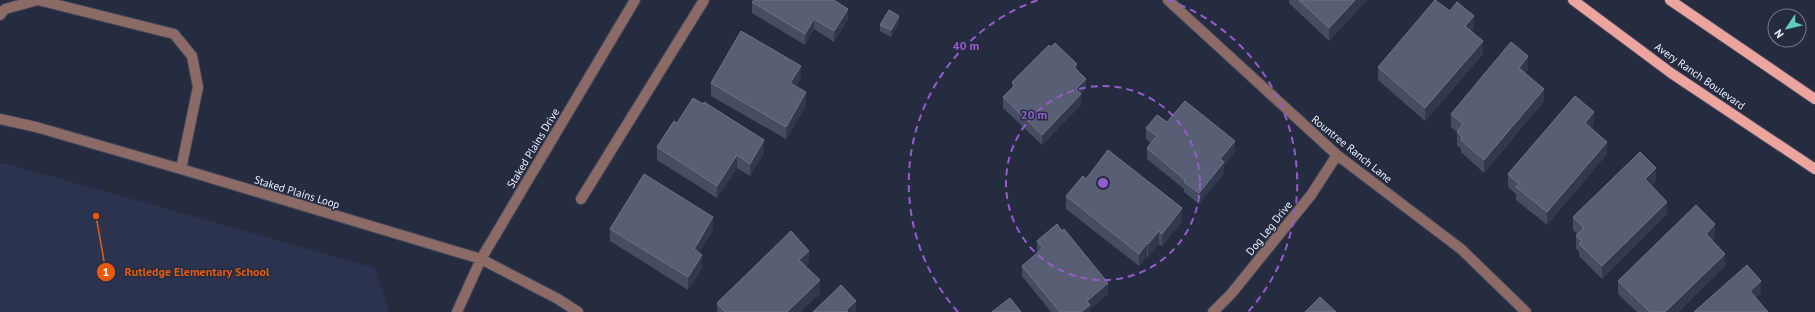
<svg xmlns="http://www.w3.org/2000/svg" width="1815" height="312" font-family="'PT Sans',sans-serif">
<style>
.built{fill:#2b334e}
.lines{fill:none;stroke-linecap:round;stroke-linejoin:round}
.minor-casing{stroke:#40475a;stroke-width:12}
.major-casing{stroke:#40475a;stroke-width:12}
.minor{stroke:#8c6a66;stroke-width:10}
.major{stroke:#eca59e;stroke-width:10}
.wall{fill:#464d63}
.shaded-wall{fill:#32394e}
.building{fill:#585e73;stroke:#6e7588}
.ring{fill:none;stroke:#965cce;stroke-width:2;stroke-dasharray:7 5}
.labels{text-anchor:middle;stroke-width:3;stroke-linejoin:round;paint-order:stroke}
.street-label{font-size:11px;fill:#e9eefc;stroke:#252c40}
.centre{fill:#965cce;stroke:#252c40;stroke-width:2}
.ring-label{font-size:12px;text-anchor:middle;font-weight:bold;fill:#965cce;stroke:#252c40;stroke-width:3;stroke-linejoin:round;paint-order:stroke}
.leader{fill:none;stroke:#e8590c;stroke-width:1.5}
.callout-dot{fill:#e8590c;stroke:#252c40;stroke-width:1.5}
.mark-label{font-size:12px;text-anchor:middle;font-weight:bold;fill:#fff}
.callout-label{font-size:12px;text-anchor:middle;font-weight:bold;fill:#e8590c;stroke:#252c40;stroke-width:3;stroke-linejoin:round;paint-order:stroke}
</style>
<rect width="100%" height="100%" fill="#252c40"/>
<path class="built" d="M0,163L8,164L375,268L389,312H0Z"/>
<g class="lines">
<defs>
<path id="minor" d="M38,0L174,34L192,56L198,87L181,169
M1168,0L1337,155L1461,249L1526,312
M0,15L5,9L38,0
M0,119L36,127L181,169L481,259L558,299L578,312
M581,199L704,0
M457,312L481,259L635,0
M1213,312L1231,294L1311,195L1337,155"/>
<path id="major" d="M1573,0L1671,73L1815,169
M1670,0L1815,99"/>
</defs>
<use href="#minor" class="minor-casing"/>
<use href="#major" class="major-casing"/>
<use href="#minor" class="minor"/>
<use href="#major" class="major"/>
</g>
<path class="wall" d="M1289,0H1367L1329,41L1289,3Z
M752,2L848,19L834,42L814,29L805,45L752,13Z
M1450,11L1474,28L1471,31L1483,54L1425,121L1378,80V67Z
M899,23L891,37L880,31V25Z
M1528,69L1525,73L1544,101L1484,173L1461,152V149L1457,145V132L1451,127V114Z
M1077,70L1086,89L1081,94V105L1042,145L1003,108V97L1012,88V82Z
M801,78L796,86L806,105L786,139L711,96V83Z
M1167,122L1235,151L1224,165V173L1199,204L1184,192V189L1147,159V148L1151,143L1146,139V128Z
M677,123L764,153L750,176L737,168L717,198L657,160V147Z
M1594,125L1591,128L1607,154L1547,225L1516,200V194L1508,187V174Z
M1656,181L1651,185L1667,214L1602,279L1579,256V252L1576,248V236L1577,234L1573,230V217Z
M1066,196L1182,221L1162,246L1159,244L1148,257L1147,256L1139,266L1066,209Z
M610,229L713,230L699,253L702,268L688,290L610,241Z
M1715,237L1712,240L1725,266L1678,312H1637L1618,294V281Z
M1037,241L1108,294L1090,309V312H1051L1022,276V266L1038,253L1037,251Z
M809,263L806,266L820,293L800,312H717V303Z"/>
<path class="shaded-wall" d="M1355,0H1367L1329,41V28Z
M848,9V19L834,42V31Z
M899,16V23L891,37V30Z
M1474,16V28L1465,38V26Z
M814,19V29L805,45V34Z
M1483,41V54L1425,121V108Z
M1528,56V69L1519,81V68Z
M1077,64V75L1074,67Z
M801,66V78L790,96V83Z
M1086,79V89L1076,100V89Z
M1544,89V101L1484,173V160Z
M806,92V105L786,139V127Z
M1081,94V105L1042,145V135Z
M1594,112V125L1585,136V123Z
M764,140V153L750,176V164Z
M1235,141V151L1224,165V173L1199,204V193L1220,159Z
M1607,142V154L1547,225V212Z
M737,155V168L717,198V186Z
M1656,168V181L1645,192V179Z
M1667,202V214L1602,279V266Z
M1182,208V221L1162,246V234Z
M713,217V230L694,262V249Z
M1715,224V237L1706,246V234Z
M1159,231V244L1148,257V244Z
M1147,243V256L1139,266V254Z
M809,251V263L799,272V260Z
M1725,254V266L1678,312H1665Z
M702,255V268L688,290V277Z
M820,280V293L800,312H787Z
M1761,281V293L1750,304V291Z
M1108,283V294L1090,309V312H1081L1087,301Z
M856,301V312H846V310Z"/>
<path class="building" d="M754,0H834L848,9L834,31L814,19L805,34L752,2Z
M1299,0H1355L1329,28Z
M1435,0L1450,11L1457,2L1474,16L1465,26L1483,41L1425,108L1378,67Z
M889,10L899,16L891,30L880,25Z
M741,31L801,66L790,83L806,92L786,127L711,83Z
M1511,42L1528,56L1519,68L1544,89L1484,160L1461,140L1462,137L1457,132L1463,124L1451,114Z
M1055,43L1077,64L1074,67L1086,79L1076,89L1081,94L1042,135L1003,97L1015,85L1012,82L1049,45L1051,47Z
M1575,96L1594,112L1585,123L1607,142L1547,212L1516,187L1519,184L1508,174Z
M693,98L703,104L704,102L764,140L750,164L737,155L717,186L657,147L674,121L677,123Z
M1185,101L1235,141L1220,159L1224,162L1199,193L1184,182L1185,180L1147,148L1157,136L1146,128L1157,115L1167,122Z
M1108,150L1182,208L1162,234L1159,231L1148,244L1147,243L1139,254L1066,196L1083,176L1086,179Z
M1640,152L1656,168L1645,179L1667,202L1602,266L1579,244L1582,241L1576,236L1584,228L1573,217Z
M644,174L713,217L694,249L702,255L688,277L610,229Z
M1696,205L1715,224L1706,234L1725,254L1665,312H1650L1618,281Z
M1057,224L1062,231L1064,229L1108,283L1087,301L1090,305L1081,312H1060L1022,266L1043,248L1037,241Z
M791,231L809,251L799,260L820,280L787,312H725L717,303Z
M1747,265L1761,281L1750,291L1768,312H1694Z
M841,285L856,301L846,310L848,312H813Z
M1320,297L1336,312H1305Z
M1010,298L1021,312H992Z"/>
<g class="ring">
<circle cx="1103" cy="183" r="97"/>
<path d="M958 312A194 194 0 0 1 1038 0M1168 0A194 194 0 0 1 1248 312"/>
</g>
<g class="labels">
<g class="street-label">
<text transform="translate(1700 76) rotate(35)" y="4">Avery Ranch Boulevard</text>
<text transform="translate(533 148) rotate(-59)" y="4">Staked Plains Drive</text>
<text transform="translate(1352 149) rotate(39)" y="4">Rountree Ranch Lane</text>
<text transform="translate(297 192) rotate(17)" y="4">Staked Plains Loop</text>
<text transform="translate(1269 228) rotate(-51)" y="4">Dog Leg Drive</text>
</g>
</g>
<circle cx="1103" cy="183" r="6" class="centre"/>
<g class="ring-label">
<text x="966" y="50">40 m</text>
<text x="1034" y="119">20 m</text>
</g>
<path class="leader" d="M96 216L106 272"/>
<g class="callout-dot">
<circle cx="96" cy="216" r="4"/>
<circle cx="106" cy="272" r="10"/>
</g>
<g class="mark-label">
<text x="106" y="276">1</text>
</g>
<g class="callout-label">
<text x="197" y="276">Rutledge Elementary School</text>
</g>
<g transform="translate(1787 28) rotate(235)"><circle r="19" fill="#252c40" stroke="#737a8b"/>
<path d="M0-3L7 15L0 10L-7 15Z" fill="#5cceba"/>
<text y="-6" font-size="11" font-weight="bold" text-anchor="middle" fill="#e9eefc">N</text>
</g>
</svg>
